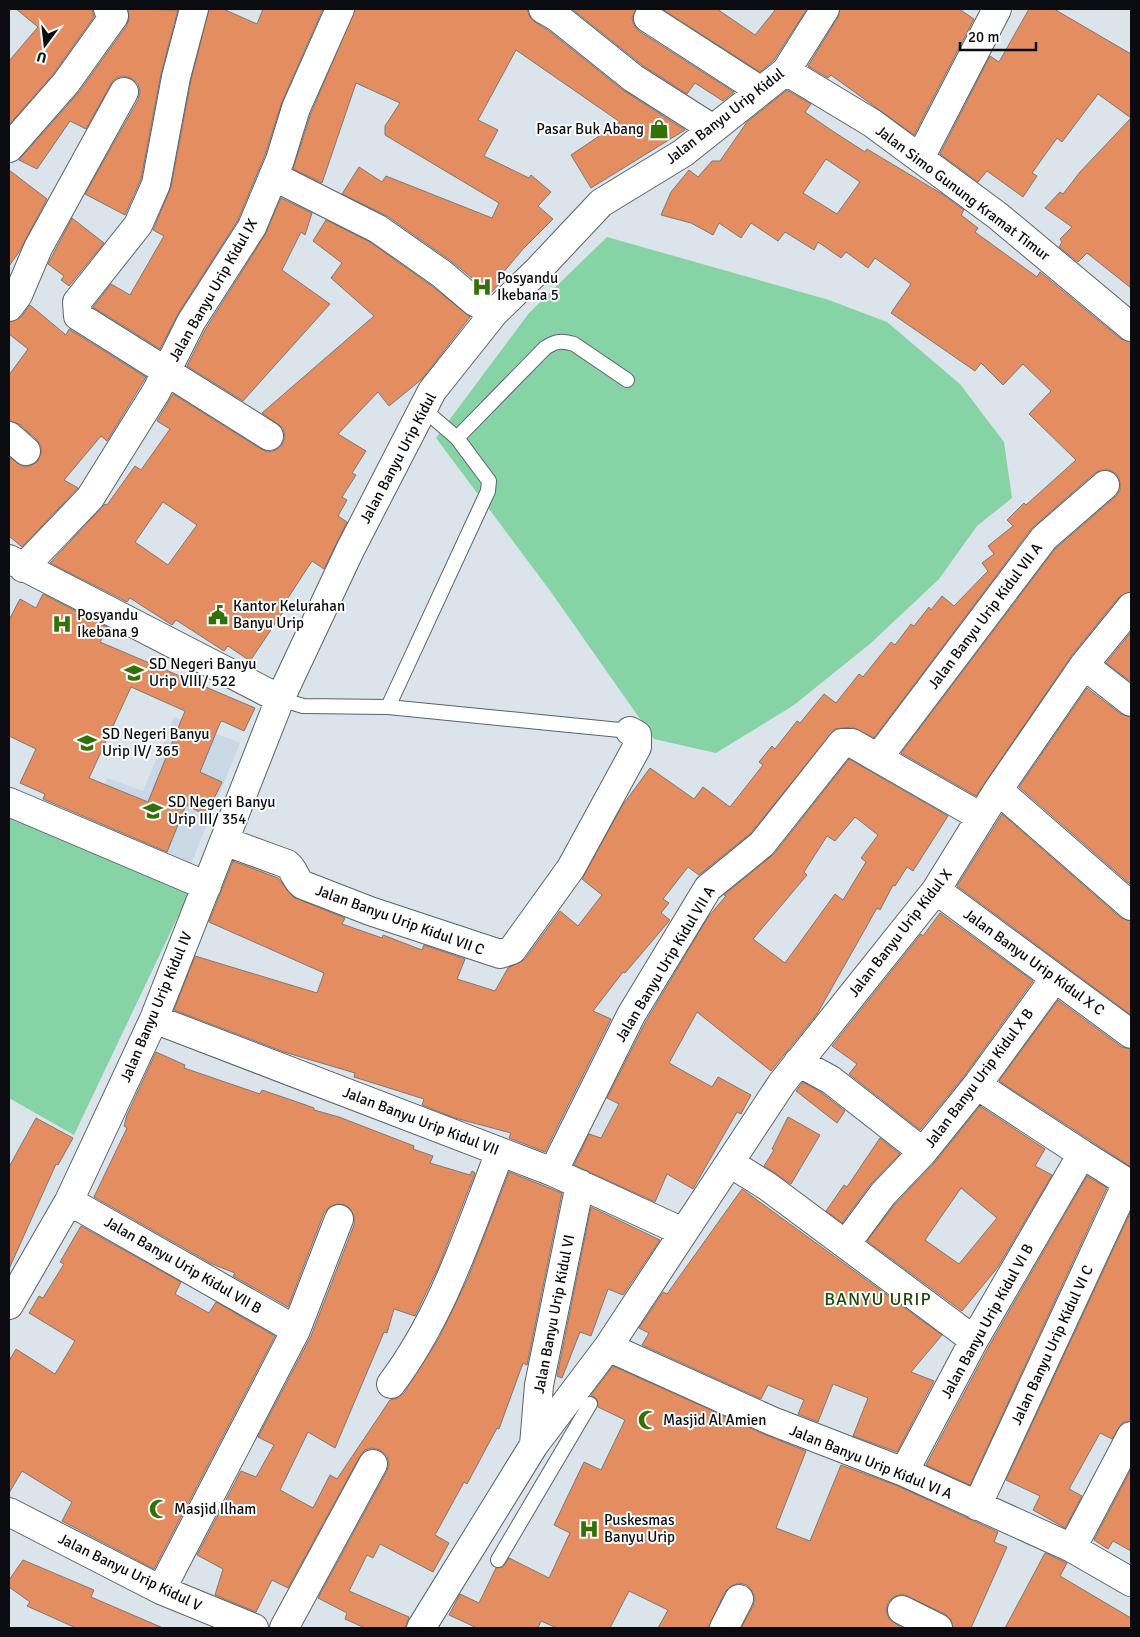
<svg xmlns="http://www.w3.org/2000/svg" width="1140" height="1637" font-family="Signika,sans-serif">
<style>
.built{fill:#cad7e5}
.green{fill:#86d4a5}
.building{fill:#e38d60;stroke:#807772;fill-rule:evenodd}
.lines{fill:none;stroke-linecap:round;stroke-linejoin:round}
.service-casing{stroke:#5b6269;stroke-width:16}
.minor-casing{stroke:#5b6269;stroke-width:30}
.service{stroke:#fff;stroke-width:14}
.minor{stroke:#fff;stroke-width:28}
.labels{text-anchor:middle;stroke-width:4;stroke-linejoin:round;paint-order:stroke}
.street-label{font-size:15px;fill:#0a0c0f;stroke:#fff}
.poi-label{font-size:15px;fill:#0a0c0f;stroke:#fff;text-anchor:start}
.quarter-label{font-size:18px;letter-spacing:1px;fill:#21490a;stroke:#fff}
</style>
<rect width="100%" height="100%" fill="#dbe3eb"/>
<path class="built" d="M174,717L240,743L188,871L86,830L107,778L143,791Z"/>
<path class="green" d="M607,237L829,300L887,322L960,384L1004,442L1012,498L977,526L939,579L871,643L794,705L716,753L654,739L551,592L436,438L529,313Z
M9,811L191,889L74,1135L9,1098Z"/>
<path class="building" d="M16,9H92L94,17L54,73L9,125V61L38,27Z
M128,9L178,10L161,74L141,179L125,215L85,194L138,100L140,92L138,84L131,78L123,76L116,78L111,84L86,129L70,121L37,169L19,160L79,92L127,25L129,19Z
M209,9H223L257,24L263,9H323L282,102L265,155L238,220L178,314L160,349L93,307L111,284L130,295L164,236L153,230L171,187L191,80Z
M355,9H527L530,17L535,22L548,30L623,90L685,130L591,188L571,155L620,122L516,50L478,120L498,130L484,156L529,178L531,175L551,192L538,206L553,219L523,249L496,281L499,284L491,293L451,261L387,216L342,194L359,167L382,182L386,176L492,218L499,203L385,135V126L400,103L356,83L322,183L293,169L311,113Z
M572,9H636L632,18L634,25L639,31L734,92L723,101L695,83L687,94L642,65Z
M662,9H717L755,35L776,9H807L774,60L760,72Z
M840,9H959L974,19L914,135L831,75L828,78L808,66L838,17Z
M1029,9H1054L1131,54V288L1087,253L1078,262L1059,247L1062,242L1060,239L1072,227L1045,208L1060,192L1063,194L1080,172L1131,118L1098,94L1062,142L1057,138L1032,173L1037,176L1023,197L987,171L978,182L940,154L990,56L999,62Z
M787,90L811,104L805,112L831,130L865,152L867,149L942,194L964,210L961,215L978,228L975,232L1037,277L1040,272L1121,339L1131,342V592L1119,597L1072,655L976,796L901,753L1055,549L1116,496L1120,490V482L1117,475L1110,470H1102L1095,473L1032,528L874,738L852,727L835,729L751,833L699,875L688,867L663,899L669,903L661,913L670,920L625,973L623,972L593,1011L611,1019L545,1152L509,1138L511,1133L455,1118L422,1105L424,1099L354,1077L355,1073L284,1052L174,1010L195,956L317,993L324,973L209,922L233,861L278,878L293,897L345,918L342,924L382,938L383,935L422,950L424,945L465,959L457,979L495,991L508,968L525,959L560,911L578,926L602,895L582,879L622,806L650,768L694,799L703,787L730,807L763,765L759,762L772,746L775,749L797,721L800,723L824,694L836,703L859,674L863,677L891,642L895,645L911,624L914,626L929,607L931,610L942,596L954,606L988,571L982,563L994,554L988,546L1013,526L1007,520L1024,503L1026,505L1076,460L1029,414L1051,391L1023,364L1003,385L981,363L975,371L891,313L911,284L875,258L868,268L846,252L841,258L818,242L814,250L785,232L778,241L751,223L741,238L719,223L713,235L691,223L661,215L671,192L689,170L698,177L712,161H720L747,122ZM826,159L860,182L837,214L803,193Z
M9,170L47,199L19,252L9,266Z
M281,198L312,213L305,235L301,232L282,270L330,304L243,401L187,366L205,330L265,235Z
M72,218L104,243L69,286L61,280L64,276L48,264Z
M326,220L370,242L432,286L470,317L422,379L389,406L378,392L338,434L366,451L352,473L356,475L342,497L347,500L338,516L347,522L324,569L312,561L282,607L285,609L250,661L228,646L224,651L176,620L172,625L130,598L127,602L50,563L105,504L107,505L135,466L141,470L170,429L157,421L173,394L261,449L268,452L276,450L282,445L285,437L283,428L262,413L374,316L331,278L342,263L313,241ZM163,502L197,525L168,565L135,542Z
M30,305L66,335L69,329L146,377L107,441L101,436L64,480L78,488L22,547L9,536V457L22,466H30L37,462L41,454V446L36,439L19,424L9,421V375L28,349L9,334V322L21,317Z
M43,594L109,628L100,642L255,708L244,731L222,721L220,723L200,772L222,782L206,815L186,805L167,852L43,799L45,794L20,783L36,749L9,736V620L20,599L36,608ZM131,687L185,711L148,802L89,778Z
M1131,632V682L1106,663Z
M1087,688L1121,714L1131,717V885L1019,787Z
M849,759L948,816L913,871L907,867L895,886L893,885L880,910L877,908L817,1014L771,1071L697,1012L669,1063L712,1087L718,1077L751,1095L741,1114L737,1112L693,1189L667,1174L655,1202L574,1165L589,1134L601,1138L619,1104L607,1098L645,1023L708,917L726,896L724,895L774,854ZM855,817L878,835L861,858L866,862L843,900L835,894L785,963L753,939L807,875L804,872L827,836L835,841Z
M1002,814L1121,918L1131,921V1015L957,886Z
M940,913L1033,981L965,1075L920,1130L849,1074L857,1064L832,1046L921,934L923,936Z
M1058,1000L1122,1047L1131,1049V1167L999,1081Z
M156,1052L185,1065L184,1068L260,1094L262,1090L303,1104L314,1108V1110L339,1117L414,1146L413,1149L433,1156L430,1163L470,1175L472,1171L475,1173L439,1266L415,1316L394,1309L387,1333L384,1332L335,1448L308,1432L280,1490L313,1508L330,1475L337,1479L390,1400L397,1398L404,1393L439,1338L468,1278L509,1172L562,1193L527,1365L523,1363L499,1429L497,1428L467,1484L464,1482L435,1535L449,1543L433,1572L380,1544L373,1558L367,1555L349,1591L409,1617L405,1628H365L345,1619L347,1613L318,1598L387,1471L389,1464L387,1456L380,1450L372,1448L365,1450L360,1456L288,1588L272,1580L256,1612L215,1595L223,1569L197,1555L241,1471L256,1477L274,1445L258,1437L311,1336L354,1225V1217L351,1210L345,1205L337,1204L329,1207L324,1213L288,1307L233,1276L235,1273L212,1264L94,1197L127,1128L124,1126L127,1115Z
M803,1082L822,1093L845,1111L837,1123L796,1091Z
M980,1106L1045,1149L1035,1166L1052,1175L998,1267L962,1311L867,1241L895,1204L935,1162ZM961,1188L997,1218L959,1264L925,1240Z
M788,1117L820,1135L791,1184L764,1166L774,1150L772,1149Z
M36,1118L73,1138L58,1165L56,1164L9,1269V1167Z
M880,1138L900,1154L870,1185L842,1223L826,1211L844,1185L847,1187Z
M1087,1176L1107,1188L970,1485L926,1465L988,1348Z
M742,1189L942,1335L911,1372L934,1381L897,1452L853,1436L868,1398L833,1384L818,1422L798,1414L804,1400L768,1385L761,1399L642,1345L649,1333L639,1328L663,1292L667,1294Z
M591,1207L660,1240L623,1295L608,1289L591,1336L580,1332L562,1378L557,1376Z
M1131,1211V1421L1122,1423L1112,1439L1100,1433L1069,1489L1082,1496L1065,1528L1033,1510L1040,1496L1006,1480Z
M81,1226L181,1282L175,1294L209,1313L216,1302L275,1336L154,1569L62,1521L72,1502L22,1471L9,1493V1361L16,1349L55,1374L75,1341L29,1313L39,1296L43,1298L64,1264L60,1262Z
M613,1366L766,1435L806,1451L776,1528L810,1541L841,1465L898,1486L998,1532L994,1542L1007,1547L971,1628H953L951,1620L945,1614L902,1594L893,1597L888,1603L886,1610L889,1619L902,1628H741L753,1606L755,1598L752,1591L747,1585L739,1583L731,1586L725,1592L708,1628H658L668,1610L629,1591L610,1628H557L541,1621L538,1628H477L449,1615L460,1594L479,1603L496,1568L503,1567L509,1558L549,1578L570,1533L554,1525L584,1462L601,1470L625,1420L598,1407L597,1399L591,1395Z
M1131,1469V1551L1113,1541L1108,1549L1094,1540Z
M1045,1553L1067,1563L1060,1576L1131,1618V1628H1005Z
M23,1560L94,1590L91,1597L163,1628H76L27,1606L30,1602L9,1587V1580Z"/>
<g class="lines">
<defs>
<path id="service" d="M457,438L545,348C556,341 562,340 574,344L627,380
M280,699L303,706L388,707L630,731
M388,707L488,491L489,481L457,438L422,408
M498,1560L590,1404"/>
<path id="minor" d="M194,9L176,77L156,184L138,225L77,302L78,316L269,436
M543,9L557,17L633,78L713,129
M648,18L761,91
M786,71L872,123L998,216L1131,327
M9,148L66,83L114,16L113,12L108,9
M920,158L997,9
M273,176L378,229L442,274L475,302L494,313
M9,307L18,295L38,248L124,92
M9,436L26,451
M9,559L280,699
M23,568L90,498L156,392L191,322L252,227L280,160L296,108L340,9
M1084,665L1131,702
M878,758L981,817
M998,790L1131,906
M9,802L207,886
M224,841L287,864C295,870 295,880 303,885L370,911L500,954L512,950L571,868L637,747V735L630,731
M936,890L1131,1034
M154,1019L553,1172L683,1232
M798,1062L831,1080L923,1152L977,1085L1055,978
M977,1085L1082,1154
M730,1163L767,1186L974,1340
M553,1172L631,1015L708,888L762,844L842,743H852L878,758L1044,538L1105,485
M69,1201L296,1330
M846,1244L883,1194L923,1152
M9,1305L69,1201L154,1019L280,699L350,550L432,391L494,313L538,270L601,203L683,153L786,71L825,9
M608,1347L772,1421L904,1472L1072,1548L1131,1582
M391,1384C443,1315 469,1231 500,1152
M534,1445L539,1385L580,1184
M904,1472L974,1340L1082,1154L1131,1185
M977,1506L1127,1183
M9,1512L161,1590L254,1628
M1072,1548L1131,1436
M161,1590L296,1330L339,1219
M902,1610L938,1628
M284,1628L373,1464
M421,1628L534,1445L608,1347L782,1083L936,890L998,790L1084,665L1131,607
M724,1628L739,1599"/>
</defs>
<use href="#service" class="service-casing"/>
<use href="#minor" class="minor-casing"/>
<use href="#service" class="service"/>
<use href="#minor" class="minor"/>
</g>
<defs>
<symbol id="shop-bare" viewBox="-9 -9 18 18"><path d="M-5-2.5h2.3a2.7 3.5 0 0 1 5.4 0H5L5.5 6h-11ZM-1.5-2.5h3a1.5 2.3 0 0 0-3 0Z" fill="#327106" stroke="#fff" stroke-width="2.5" paint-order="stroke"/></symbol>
<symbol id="hospital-bare" viewBox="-9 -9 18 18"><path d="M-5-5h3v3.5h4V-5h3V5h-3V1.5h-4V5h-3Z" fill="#327106" stroke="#fff" stroke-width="2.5" paint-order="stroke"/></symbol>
<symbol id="civic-bare" viewBox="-9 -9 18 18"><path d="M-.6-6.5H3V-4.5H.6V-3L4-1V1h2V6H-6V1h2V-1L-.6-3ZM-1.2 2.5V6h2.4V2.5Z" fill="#327106" stroke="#fff" stroke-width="2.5" paint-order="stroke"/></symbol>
<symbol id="school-bare" viewBox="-9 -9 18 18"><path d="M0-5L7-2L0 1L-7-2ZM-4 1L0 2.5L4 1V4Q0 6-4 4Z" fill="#327106" stroke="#fff" stroke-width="2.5" paint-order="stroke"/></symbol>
<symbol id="mosque-bare" viewBox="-9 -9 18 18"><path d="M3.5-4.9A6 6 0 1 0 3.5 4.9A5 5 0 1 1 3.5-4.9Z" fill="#327106" stroke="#fff" stroke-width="2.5" paint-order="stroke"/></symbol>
</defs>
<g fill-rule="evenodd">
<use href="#shop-bare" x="645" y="115" width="28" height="28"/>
<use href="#hospital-bare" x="468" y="273" width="28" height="28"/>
<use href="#civic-bare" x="204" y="601" width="28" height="28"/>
<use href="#hospital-bare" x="48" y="610" width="28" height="28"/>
<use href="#school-bare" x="120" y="659" width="28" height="28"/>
<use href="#school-bare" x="73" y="729" width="28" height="28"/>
<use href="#school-bare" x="139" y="797" width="28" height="28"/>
<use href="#mosque-bare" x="634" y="1406" width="28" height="28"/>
<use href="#mosque-bare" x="145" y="1495" width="28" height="28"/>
<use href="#hospital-bare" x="575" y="1515" width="28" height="28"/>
</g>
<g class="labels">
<g class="street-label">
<text transform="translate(725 116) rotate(-38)" y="5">Jalan Banyu Urip Kidul</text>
<text transform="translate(963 193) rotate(37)" y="5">Jalan Simo Gunung Kramat Timur</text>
<text transform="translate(213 290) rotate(-60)" y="5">Jalan Banyu Urip Kidul IX</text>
<text transform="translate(398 458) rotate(-62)" y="5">Jalan Banyu Urip Kidul</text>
<text transform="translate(985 616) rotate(-53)" y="5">Jalan Banyu Urip Kidul VII A</text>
<text transform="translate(400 920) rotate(20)" y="5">Jalan Banyu Urip Kidul VII C</text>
<text transform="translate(900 933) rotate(-52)" y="5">Jalan Banyu Urip Kidul X</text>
<text transform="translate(1034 962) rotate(36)" y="5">Jalan Banyu Urip Kidul X C</text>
<text transform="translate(665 964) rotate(-59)" y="5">Jalan Banyu Urip Kidul VII A</text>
<text transform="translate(156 1007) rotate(-67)" y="5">Jalan Banyu Urip Kidul IV</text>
<text transform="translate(979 1078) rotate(-53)" y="5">Jalan Banyu Urip Kidul X B</text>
<text transform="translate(421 1121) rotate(21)" y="5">Jalan Banyu Urip Kidul VII</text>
<text transform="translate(183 1265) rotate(30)" y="5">Jalan Banyu Urip Kidul VII B</text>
<text transform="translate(554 1314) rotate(-79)" y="5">Jalan Banyu Urip Kidul VI</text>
<text transform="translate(987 1321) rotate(-61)" y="5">Jalan Banyu Urip Kidul VI B</text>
<text transform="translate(1052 1345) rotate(-65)" y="5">Jalan Banyu Urip Kidul VI C</text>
<text transform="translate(871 1462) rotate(22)" y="5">Jalan Banyu Urip Kidul VI A</text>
<text transform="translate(130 1572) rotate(26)" y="5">Jalan Banyu Urip Kidul V</text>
</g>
<g class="poi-label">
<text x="644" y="134" text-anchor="end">Pasar Buk Abang</text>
<text x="497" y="283">Posyandu<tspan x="497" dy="17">Ikebana 5</tspan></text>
<text x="233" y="611">Kantor Kelurahan<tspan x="233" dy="17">Banyu Urip</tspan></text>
<text x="77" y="620">Posyandu<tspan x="77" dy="17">Ikebana 9</tspan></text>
<text x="149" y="669">SD Negeri Banyu<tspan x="149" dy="17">Urip VIII/ 522</tspan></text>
<text x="102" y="739">SD Negeri Banyu<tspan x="102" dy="17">Urip IV/ 365</tspan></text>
<text x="168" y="807">SD Negeri Banyu<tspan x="168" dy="17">Urip III/ 354</tspan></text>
<text x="663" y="1425">Masjid Al Amien</text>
<text x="174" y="1514">Masjid Ilham</text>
<text x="604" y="1525">Puskesmas<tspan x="604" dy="17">Banyu Urip</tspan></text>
</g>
<g class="quarter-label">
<text x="878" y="1305">BANYU URIP</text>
</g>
</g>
<rect width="1140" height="1637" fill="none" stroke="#0a0c0f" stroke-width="20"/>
<g transform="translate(45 45) rotate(195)" stroke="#ffffff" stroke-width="4" paint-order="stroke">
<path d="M0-4L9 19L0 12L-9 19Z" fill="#0a0c0f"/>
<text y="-8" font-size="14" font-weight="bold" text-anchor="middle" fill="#0a0c0f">U</text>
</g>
<path d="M960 42v8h76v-8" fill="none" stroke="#0a0c0f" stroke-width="2.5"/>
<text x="968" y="42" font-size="15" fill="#0a0c0f" stroke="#ffffff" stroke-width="4" paint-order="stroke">20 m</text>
</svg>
